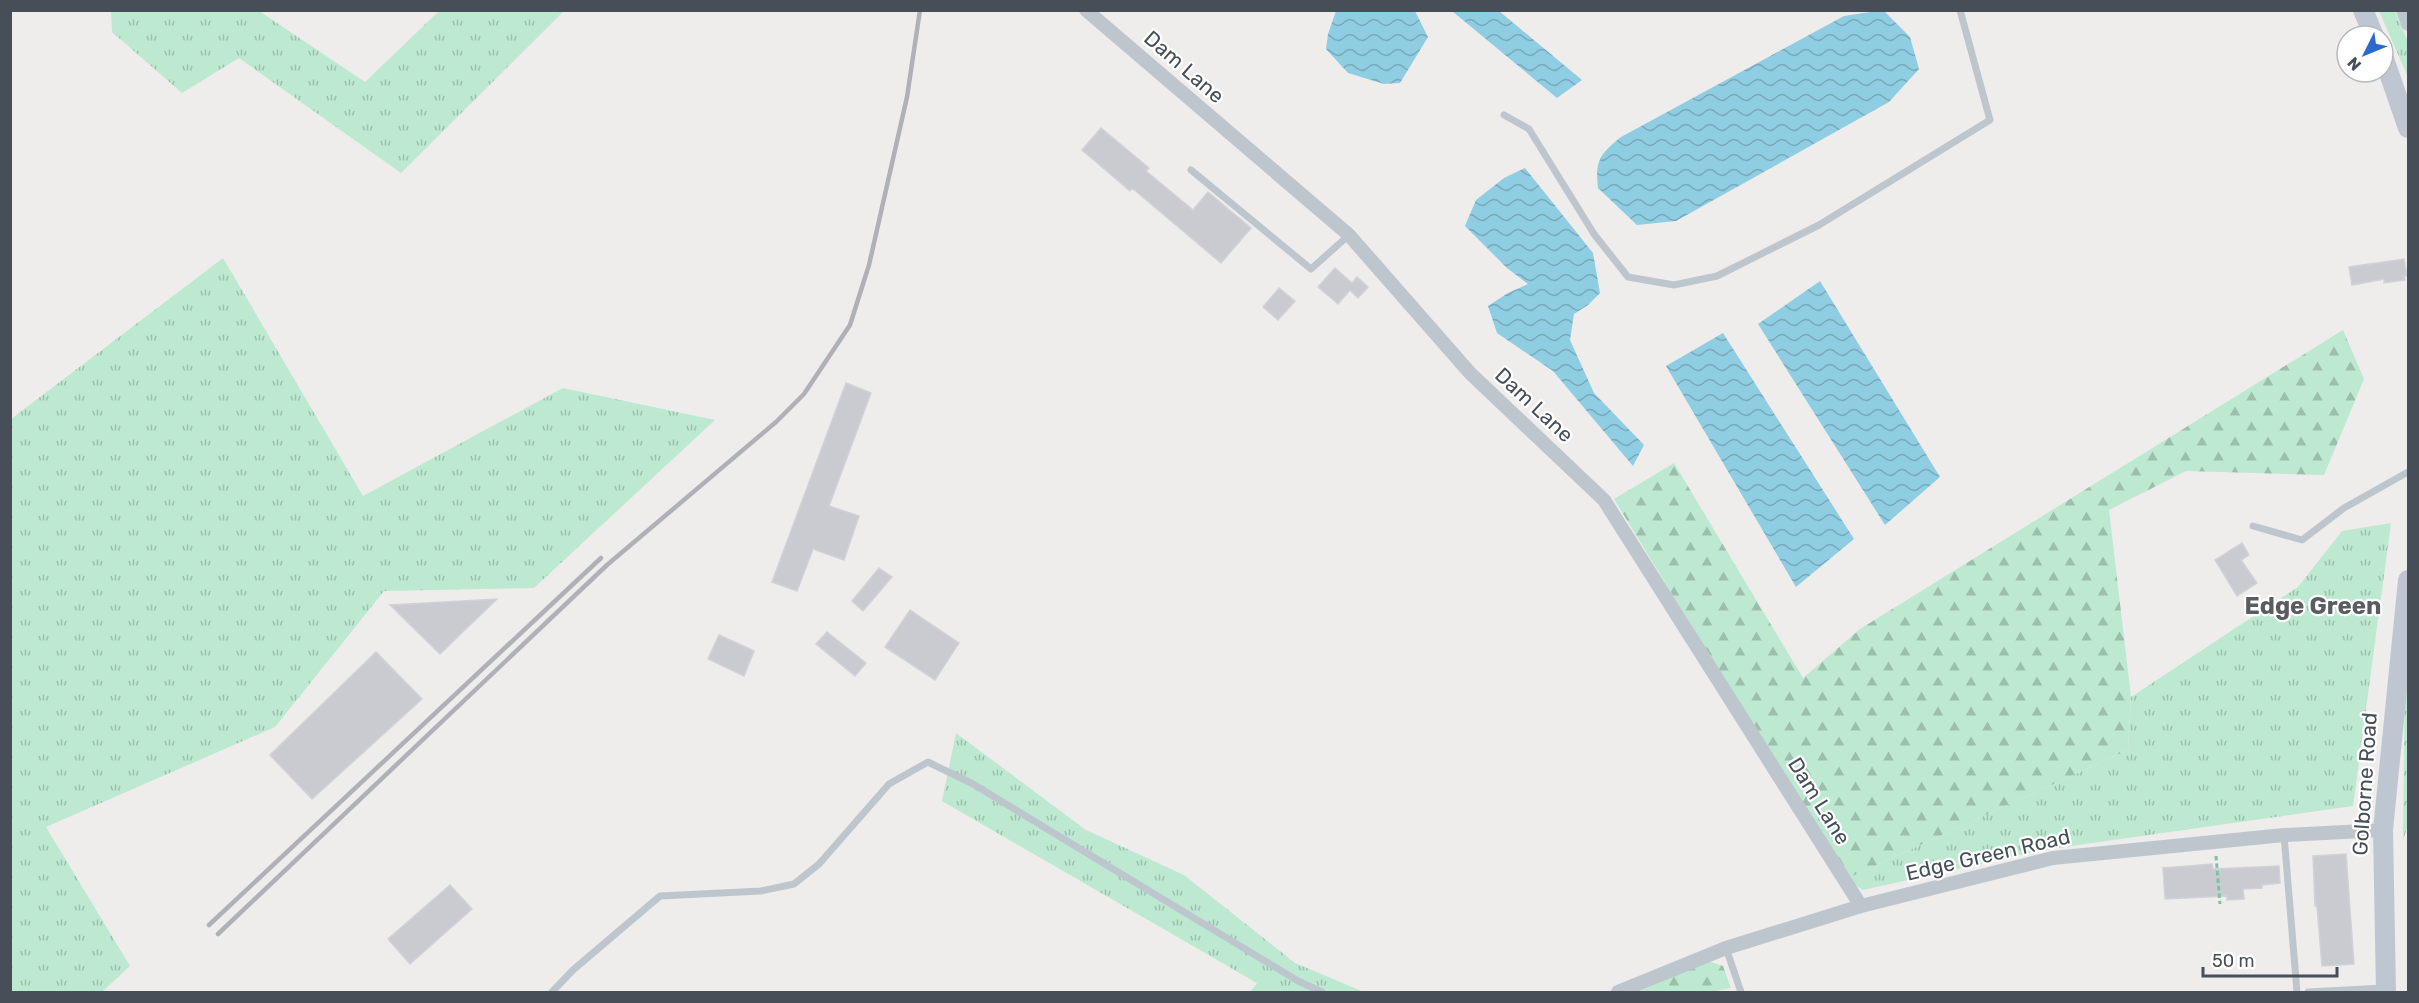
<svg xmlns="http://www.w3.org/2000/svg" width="2419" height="1003" font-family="Rubik,sans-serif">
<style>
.grass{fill:url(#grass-tufts)}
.forest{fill:url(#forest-firs)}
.water{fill:url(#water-waves)}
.building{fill:#cacbd0;stroke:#d0d2d7;stroke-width:1.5}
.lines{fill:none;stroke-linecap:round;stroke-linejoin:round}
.path{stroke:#79c3a2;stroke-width:3;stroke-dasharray:4.5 3;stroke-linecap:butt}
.service{stroke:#bec6cd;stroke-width:7}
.minor{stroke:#bec6cd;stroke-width:14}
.secondary{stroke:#bec7d1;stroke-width:20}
.rail{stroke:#afb1b6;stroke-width:4.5}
.labels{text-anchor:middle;stroke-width:4.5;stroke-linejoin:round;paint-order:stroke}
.street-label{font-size:21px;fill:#464f57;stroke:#fff}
.quarter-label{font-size:24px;font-weight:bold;fill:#595c60;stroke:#fff}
</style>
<defs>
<pattern id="grass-tufts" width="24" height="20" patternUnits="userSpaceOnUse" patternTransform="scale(1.5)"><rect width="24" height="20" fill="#bde9d0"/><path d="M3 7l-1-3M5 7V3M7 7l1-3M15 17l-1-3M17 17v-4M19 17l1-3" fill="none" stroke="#9bbfac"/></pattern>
<pattern id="forest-firs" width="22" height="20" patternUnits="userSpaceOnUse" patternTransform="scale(1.5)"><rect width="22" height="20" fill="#bde9d0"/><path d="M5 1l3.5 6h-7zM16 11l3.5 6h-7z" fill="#9bbfac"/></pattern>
<pattern id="water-waves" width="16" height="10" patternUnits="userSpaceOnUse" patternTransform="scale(1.5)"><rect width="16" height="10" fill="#8fcde2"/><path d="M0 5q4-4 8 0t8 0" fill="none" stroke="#77a9ba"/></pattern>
</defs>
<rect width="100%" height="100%" fill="#efecec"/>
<path class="grass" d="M111,11H259L365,82L439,11H564L401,173L239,58L182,93L112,32Z
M2379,11H2395L2408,42V77Z
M223,258L363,496L563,388L715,420L534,588L384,591L275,727L46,827L130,966L102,992H11V419Z
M2391,523L2353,806L2043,850L1863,890L1846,879L2128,750L2131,697L2298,587L2342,531Z
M2408,644V825L2403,840L2405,663Z
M956,733L1086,830L1184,875L1295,963L1364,992H1250L1257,983L942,801Z"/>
<path class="forest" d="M2343,330L2364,379L2324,475L2186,471L2109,510L2131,697L2128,750L1846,879L1614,499L1674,463L1803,678L1860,629Z
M1708,961L1723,966L1731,988L1710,992H1638Z"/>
<path class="water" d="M1336,11H1415L1428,37L1400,83L1384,84L1348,73L1326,49L1328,34Z
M1452,11H1499L1582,80L1557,98Z
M1877,11H1884L1910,37L1919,69L1889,102L1676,221L1637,225L1598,188C1595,160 1600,154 1621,137L1844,16Z
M1525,168L1593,253L1600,293L1588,305L1574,314L1570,340L1594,393L1644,445L1633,466L1553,371L1497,333L1488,306L1508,293L1528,284L1507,268L1465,226L1476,200L1504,178Z
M1820,281L1940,477L1885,525L1758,324Z
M1723,333L1854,539L1796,587L1666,366Z"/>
<path class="building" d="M1101,128L1149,168L1146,171L1193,210L1208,192L1251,228L1221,263L1132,188L1130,191L1082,150Z
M2404,259L2407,276H2404L2405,280L2384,283V279L2352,285L2349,267Z
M1335,268L1352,283L1357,277L1368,287L1358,298L1350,290L1338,304L1318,287Z
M1279,288L1295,301L1278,320L1263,307Z
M846,383L871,393L829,506L859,516L844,560L813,549L797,591L772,582Z
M2242,543L2249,555L2241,560L2257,583L2237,596L2215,560Z
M879,568L892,577L863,611L852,601Z
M497,599L440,654L390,605Z
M910,610L959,643L935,680L885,647Z
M827,632L866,663L855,676L816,644Z
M719,635L754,651L744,676L708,659Z
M376,652L422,699L312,799L270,755Z
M2346,854L2354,964L2322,966L2317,906H2315L2313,856Z
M2212,864L2213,869L2279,866L2280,883L2262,885V888L2243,889L2244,899L2227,900V896L2165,899L2163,868Z
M450,885L472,909L410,964L388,939Z"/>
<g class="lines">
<path class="path" d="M2216,856L2220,904"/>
<path class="service" d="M1504,115L1529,129L1594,234L1628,277L1674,285L1717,276L1819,225L1990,120L1960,10
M1191,170L1311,269L1349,235
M2253,526L2302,540L2344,508L2408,472
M2284,835L2297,992
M1726,948L1741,992
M552,992L573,970L660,896L761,891L794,884L819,864L889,784L928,762L973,784L1298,981L1322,992
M2308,992L2383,988"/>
<path class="minor" d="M1086,10L1349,235L1470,373L1604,500L1861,906
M2403,10L2408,24
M1618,992L1726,948L1861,906L2053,858L2284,835L2383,830"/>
<path class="secondary" d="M2363,10L2374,36
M2383,56L2408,128
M2386,992L2383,830L2408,580"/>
<path class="rail" d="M209,925L601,558
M218,934L607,565L776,422L804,394L850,325L869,265L907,97L920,10"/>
</g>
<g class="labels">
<g class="street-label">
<text transform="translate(1184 67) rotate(41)" y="7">Dam Lane</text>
<text transform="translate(1534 405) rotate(43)" y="7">Dam Lane</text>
<text transform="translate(2365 784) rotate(-86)" y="7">Golborne Road</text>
<text transform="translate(1819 801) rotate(58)" y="7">Dam Lane</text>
<text transform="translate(1988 855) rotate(-13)" y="7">Edge Green Road</text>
</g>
<g class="quarter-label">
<text x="2313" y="614">Edge Green</text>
</g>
</g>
<rect width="2419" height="1003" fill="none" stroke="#464f57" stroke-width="24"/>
<g transform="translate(2365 54) rotate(227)"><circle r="28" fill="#ffffff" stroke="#b5b9bc" stroke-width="1.5"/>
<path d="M0-4.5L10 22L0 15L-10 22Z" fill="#2a6aca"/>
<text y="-9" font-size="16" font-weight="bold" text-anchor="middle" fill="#464f57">N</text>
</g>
<path d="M2203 967v9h134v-9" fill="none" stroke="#464f57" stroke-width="3"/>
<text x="2212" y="967" font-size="18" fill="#464f57" stroke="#ffffff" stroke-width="4.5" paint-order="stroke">50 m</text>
</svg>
